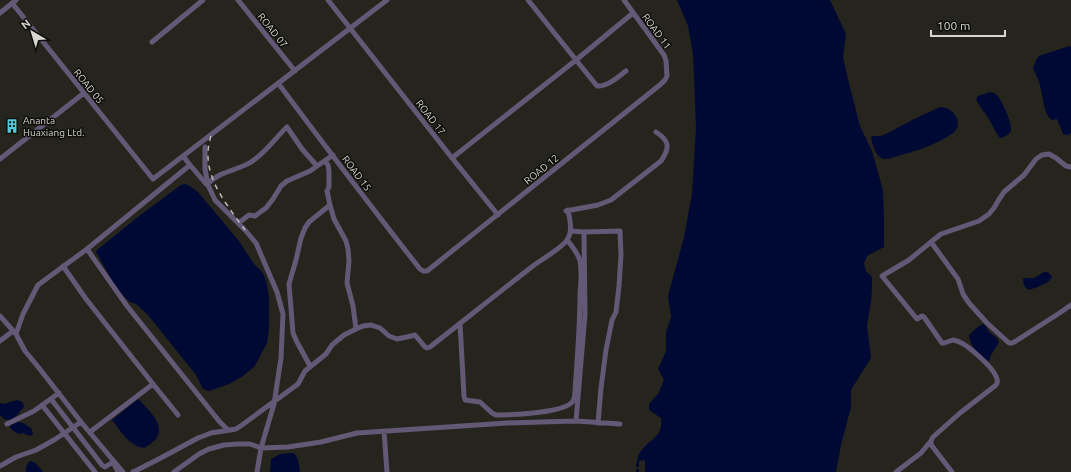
<svg xmlns="http://www.w3.org/2000/svg" width="1071" height="472" font-family="Ubuntu,sans-serif">
<style>
.water{fill:#000934}
.pier{fill:#26251d}
.lines{fill:none;stroke-linecap:round;stroke-linejoin:round}
.minor{stroke:#645877;stroke-width:5}
.rail{stroke:#bcbbb6;stroke-width:1.5;stroke-dasharray:5 5;stroke-linecap:butt}
.labels{text-anchor:middle;stroke-width:3;stroke-linejoin:round;paint-order:stroke}
.street-label{font-size:10px;fill:#d7d6d1;stroke:#0e0e0a}
.poi-label{font-size:10px;fill:#d7d6d1;stroke:#0e0e0a;text-anchor:start}
</style>
<rect width="100%" height="100%" fill="#26251d"/>
<path class="water" d="M677,0H830L846,34L843,57L848,79L860,126L872,151L883,190L884,216V247L867,256L864,264L866,271L872,277V288L871,302L867,325L871,358L851,390V407L841,445L836,472H636C636,466 637,456 641,451C651,437 663,438 661,418L649,410V404L658,394L664,380L658,369L666,351V332L671,317L668,296L684,237L692,194L696,128L693,54L688,26Z
M1069,46L1071,47V133L1068,135L1063,134L1057,119L1052,120C1043,114 1044,100 1041,90C1040,83 1037,76 1033,69L1036,60L1039,56Z
M990,92L994,93L998,96C1002,102 1012,122 1011,129C1011,134 1005,137 1000,138C995,133 994,127 990,121C986,113 979,107 976,99L978,96Z
M940,107C953,106 965,124 953,133C934,147 910,152 888,159C876,160 874,148 871,138L872,136H880L886,134L914,119Z
M185,184L188,185L198,192L239,241L254,264L263,273L266,280L269,296V329L267,343L255,366L243,376L229,384L209,391L203,389L196,375L148,315L136,304L130,302L121,294L115,286L96,252L97,250L139,216L181,185Z
M1044,272C1048,272 1050,273 1052,277C1048,285 1038,286 1030,290C1025,289 1023,284 1023,279L1025,278H1034Z
M984,324L989,332L997,338L999,342L990,357V360L987,361C979,354 970,347 969,335C973,331 979,325 984,324Z
M138,399C154,415 173,433 144,448C129,446 121,431 112,420Z
M17,400C21,401 24,402 24,407C19,412 17,417 10,420L4,419L0,415V403L4,404Z
M18,422C23,422 27,426 31,428L33,433L32,435L30,436L23,433L18,434L11,429L10,427L11,424Z
M289,453H294C299,459 299,465 300,472H270L271,459L280,454Z
M30,461C35,461 40,468 43,472H26V466Z"/>
<path class="pier" d="M645,460V472H639V469H636V467H639V461Z"/>
<g class="lines">
<path class="minor" d="M238,0L295,71
M328,0L452,158L498,215
M12,3L153,179L387,0
M0,13L16,0
M152,42L203,0
M626,71C618,77 607,87 597,86L576,60L633,13
M278,83C325,146 372,208 420,269L423,271H427L661,84L665,80L667,76L666,61L664,55L624,0
M205,147V169L208,185L215,200L245,230L256,243L277,292L283,314L281,358L274,404L261,448L257,472
M452,158L576,60L528,0
M0,159L84,93
M190,165L207,185C218,171 237,171 251,162C266,153 275,138 287,127L302,149L317,166
M1071,167L1066,166L1056,158L1049,154L1042,155L1036,159L1024,175L1004,192L998,201L994,208L989,214L979,221L941,234L931,242L958,279L963,294L969,303L987,323L1009,343H1012L1016,341L1058,314L1071,305
M330,205L334,219L346,241L348,249L349,261L347,283L353,306L356,329
M566,211L598,205L611,200L661,161C670,148 670,141 656,132
M241,221L249,215L255,216L259,213L266,208L273,199L281,186L287,181L310,171L333,155
M571,231L584,232L585,314L576,421
M584,232L620,231L621,255L619,286L616,312L612,320L606,350L601,388L598,423
M931,242L909,260L882,276L917,319L922,316L924,317L942,343H944L953,340C965,341 994,368 997,379C998,383 997,383 996,385L960,413L933,437C931,440 930,442 932,446L952,472
M87,249L127,306L219,421L228,430
M63,266L86,299L153,384L90,432
M0,316L16,334L23,314L38,285L87,249L190,165L183,156
M460,323L464,396L465,400L480,402L492,413L496,415C511,415 566,413 573,401C576,396 575,382 576,377C578,349 580,322 580,294C581,284 582,271 580,261C578,253 572,246 567,240
M16,334L25,351L39,368L81,422L123,472
M0,341L13,331
M310,366L297,342L293,333L289,284L296,260L301,238L305,228L309,222L330,205L327,191L329,187V172L328,165L325,161
M153,384L178,415
M51,399L102,465L105,467L113,462L118,472
M42,405L95,472
M7,424L34,411L59,393
M384,431L387,472
M0,466L16,457L36,450L54,440L81,422
M133,472L157,460L198,438L211,433L236,429L242,425L298,384L305,371L326,354L332,345L344,335L356,329L363,326L371,325L380,328L389,336L397,339L407,337L415,335L425,347L427,348L430,347C465,320 499,292 533,266C542,259 562,248 567,240C573,231 570,220 568,210
M174,472L199,454L209,449L224,445L238,444H250L261,448L288,447L321,442L357,433L507,423L576,421L620,424
M896,472L921,453L930,442"/>
<path class="rail" d="M211,136C199,173 225,202 245,230"/>
</g>
<defs>
<symbol id="building-bare" viewBox="-9 -9 18 18"><path d="M-4-6H4V6H1V3H-1V6H-4ZM-2.5-4.3h1.7v1.8h-1.7ZM.8-4.3h1.7v1.8H.8ZM-2.5-1h1.7V.8h-1.7ZM.8-1h1.7V.8H.8Z" fill="#53cbda" stroke="#0e0e0a" stroke-width="2.5" paint-order="stroke"/></symbol>
</defs>
<g fill-rule="evenodd">
<use href="#building-bare" x="2" y="116" width="20" height="20"/>
</g>
<g class="labels">
<g class="street-label">
<text transform="translate(273 30) rotate(51)" y="4">ROAD 07</text>
<text transform="translate(657 31) rotate(54)" y="4">ROAD 11</text>
<text transform="translate(89 86) rotate(51)" y="4">ROAD 05</text>
<text transform="translate(431 117) rotate(52)" y="4">ROAD 17</text>
<text transform="translate(541 169) rotate(-39)" y="4">ROAD 12</text>
<text transform="translate(357 173) rotate(53)" y="4">ROAD 15</text>
</g>
<g class="poi-label">
<text x="23" y="124">Ananta<tspan x="23" dy="12">Huaxiang Ltd.</tspan></text>
</g>
</g>
<g transform="translate(32 32) rotate(322)" stroke="#0e0e0a" stroke-width="3" paint-order="stroke">
<path d="M0-3L7 15L0 10L-7 15Z" fill="#d7d6d1"/>
<text y="-6" font-size="11" font-weight="bold" text-anchor="middle" fill="#d7d6d1">N</text>
</g>
<path d="M931 30v6h74v-6" fill="none" stroke="#d7d6d1" stroke-width="2"/>
<text x="937" y="30" font-size="12" fill="#d7d6d1" stroke="#0e0e0a" stroke-width="3" paint-order="stroke">100 m</text>
</svg>
